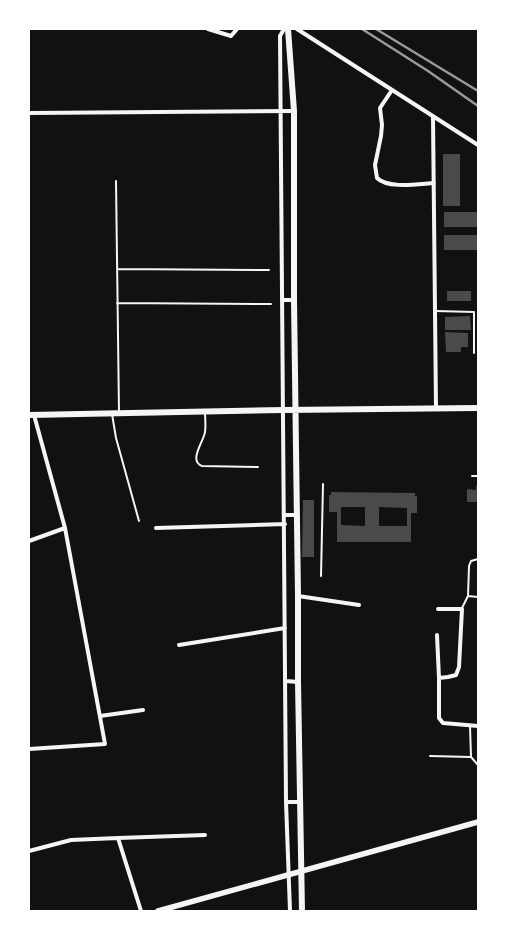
<svg xmlns="http://www.w3.org/2000/svg" width="507" height="940" font-family="'Space Grotesk',sans-serif">
<style>
.building{fill:#4a4a4a;fill-rule:evenodd}
.lines{fill:none;stroke-linecap:round;stroke-linejoin:round}
.service{stroke:#f5f5f5;stroke-width:2}
.minor{stroke:#f5f5f5;stroke-width:4}
.tertiary{stroke:#f5f5f5;stroke-width:5.5}
.secondary{stroke:#f5f5f5;stroke-width:6}
.rail{stroke:#9a9a9a;stroke-width:2.5}
</style>
<rect width="100%" height="100%" fill="#111"/>
<path class="building" d="M443,154H460V206H443Z
M444,212H478V227H444Z
M444,235H478V250H444Z
M447,291H471V301H447Z
M470,316L471,330H445V317Z
M445,332L468,333V347H461V352H446Z
M476,486H478V502H467V489L476,490Z
M331,492L415,493V496H417V513H411V542H337V512H329V495H331ZM341,507H365V526L341,525ZM379,507L407,508V526H379Z
M303,500H314V557H302Z"/>
<g class="lines">
<path class="service" d="M116,181L119,412
M117,269L269,270
M117,303L271,304
M436,311L474,312V353
M205,412C205,419 206,425 205,432C204,441 188,461 202,466L258,467
M112,414L116,438L139,521
M472,476H478
M478,543V559
M321,576L323,484
M468,596L478,597
M462,608L468,596L469,566L471,561L478,559
M430,756L471,757L470,726
M471,757L478,765"/>
<path class="minor" d="M208,29L231,36L237,29
M284,29L280,36L286,802L290,911
M297,29L478,145
M392,90L380,108L382,125L381,136L375,165L377,178C388,189 418,184 434,183
M29,113L294,111
M433,117L436,408
M283,300H294
M285,515H297
M156,528L285,524
M29,541L65,528
M298,596L359,605
M438,609H462L459,667L456,675L448,677L439,678V718L443,723L478,726
M437,635L439,678
M179,645L285,628
M286,681L298,682
M100,716L143,710
M29,749L105,744L65,528L34,415
M286,802H300
M118,838L205,835
M29,851L71,840L118,838L141,911"/>
<path class="tertiary" d="M158,911L478,822"/>
<path class="secondary" d="M288,29L294,111V300L298,596V682L302,911
M29,415L284,410L478,408"/>
<path class="rail" d="M362,29L428,71L478,106
M376,29L478,91"/>
</g>
<rect width="507" height="940" fill="none" stroke="#ffffff" stroke-width="60"/>
</svg>
